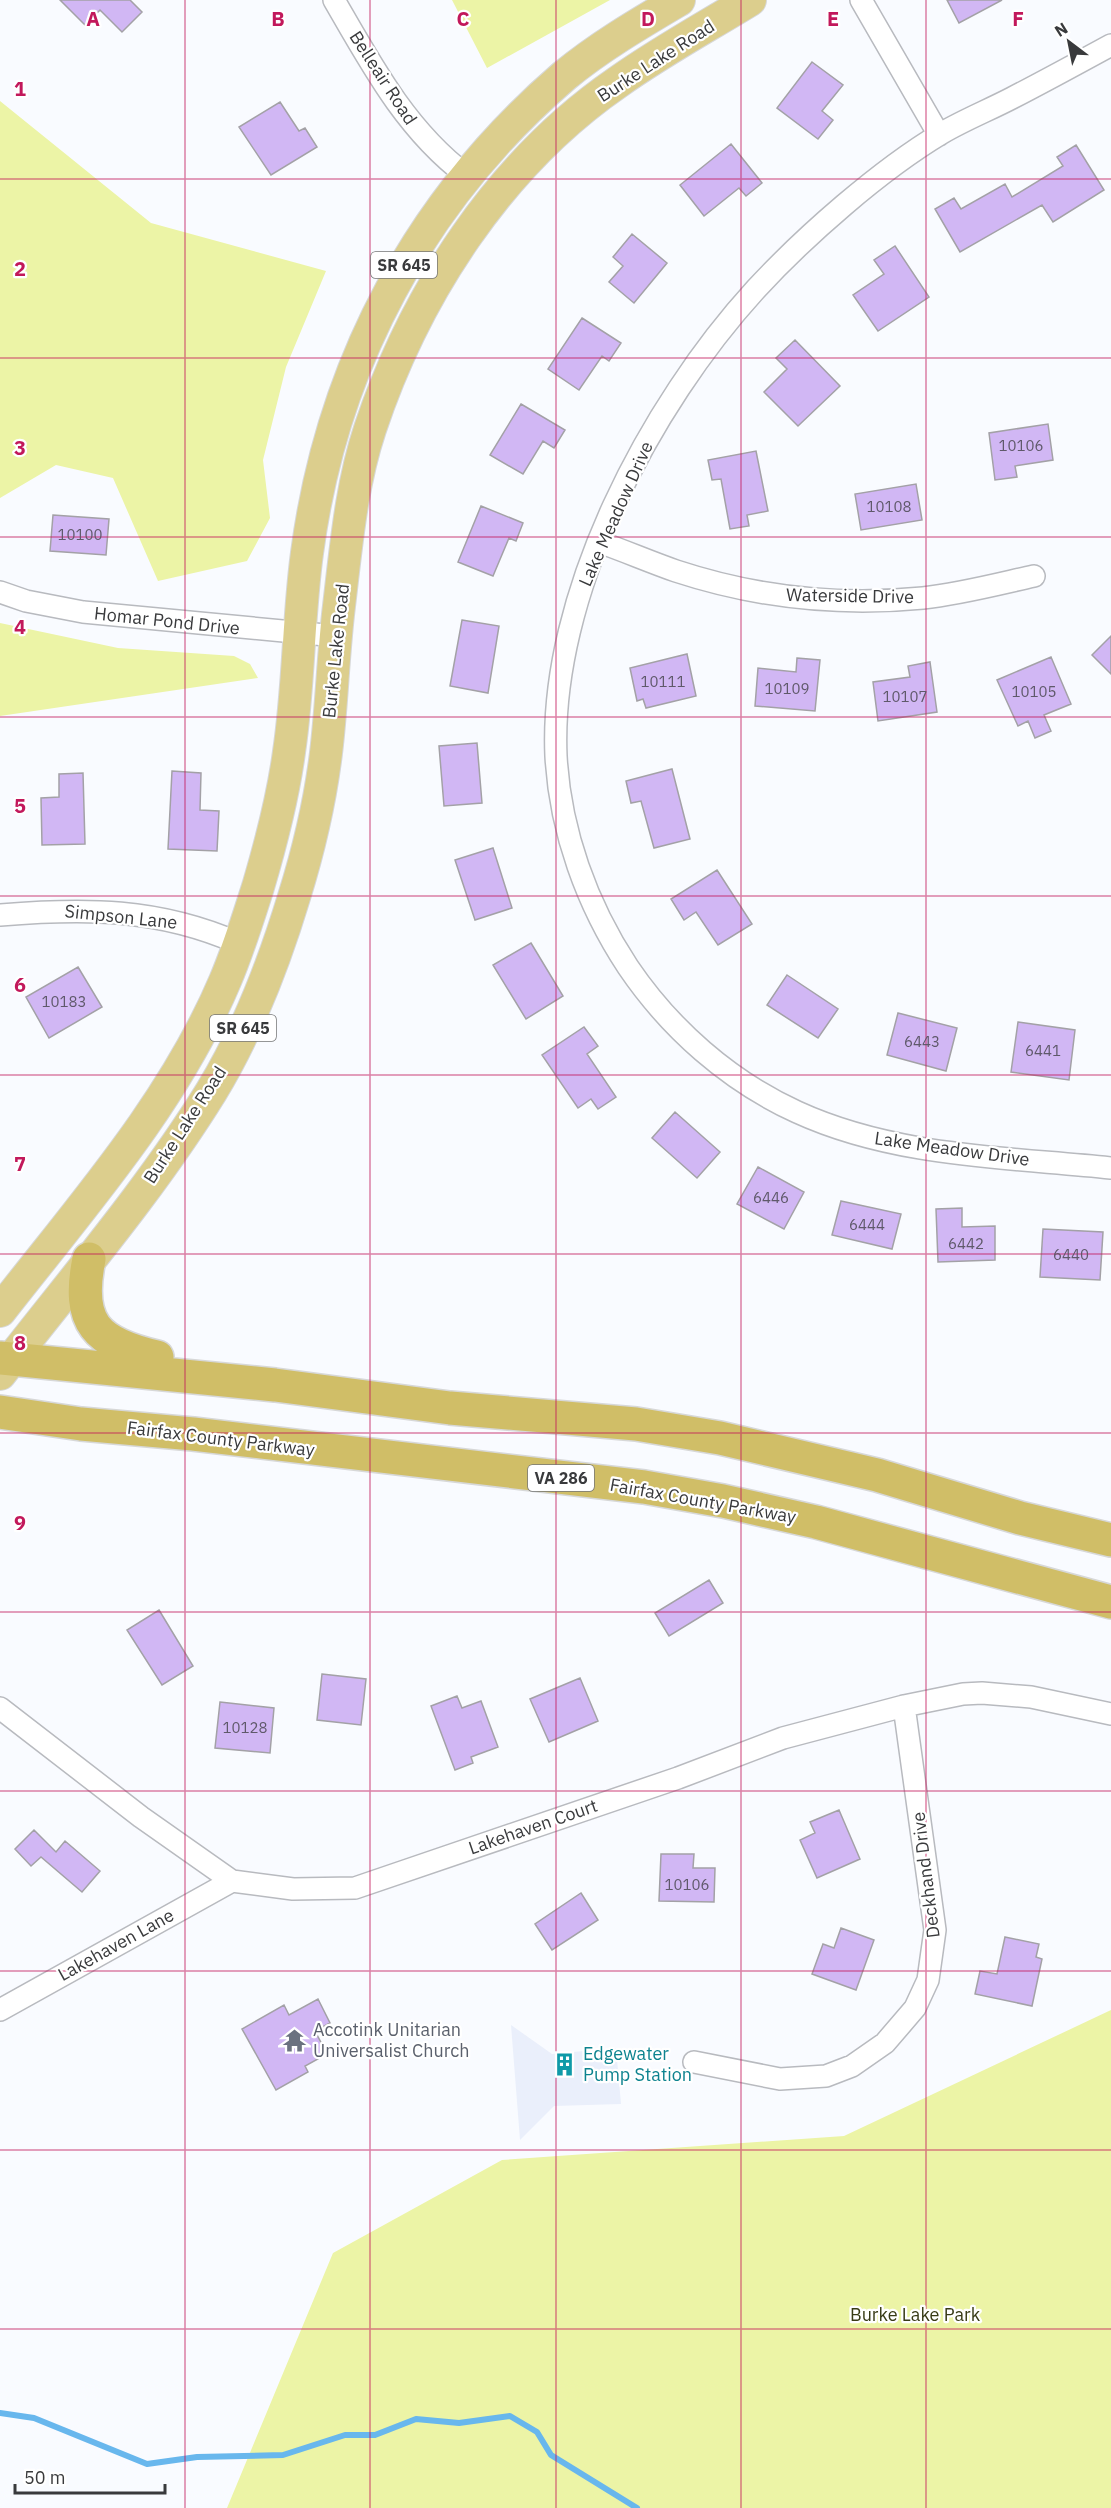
<svg xmlns="http://www.w3.org/2000/svg" width="1111" height="2508" font-family="'IBM Plex Sans',sans-serif">
<style>
.built{fill:#eaeffb}
.green{fill:#ecf4a6}
.lines{fill:none;stroke-linecap:round;stroke-linejoin:round}
.stream{stroke:#68b7ed;stroke-width:6}
.building{fill:#d1b7f4;stroke:#a3a1a6;stroke-width:1.5}
.minor-casing{stroke:#b8babf;stroke-width:24}
.primary-casing{stroke:#d7d8d8;stroke-width:34}
.trunk-casing{stroke:#d7d8d8;stroke-width:36}
.minor{stroke:#fff;stroke-width:21}
.primary{stroke:#dcce8d;stroke-width:32}
.trunk{stroke:#d0be67;stroke-width:33}
.grid{fill:none;stroke:#c2185b;stroke-width:1.5;stroke-opacity:0.55}
.labels{text-anchor:middle;stroke-width:4.5;stroke-linejoin:round;paint-order:stroke}
.number-label{font-size:15px;fill:#5f596a}
.shield{fill:#fff;stroke:#747576;stroke-width:1.5}
.shield-label{font-size:16px;font-weight:bold;fill:#393a3c}
.street-label{font-size:18px;fill:#393a3c;stroke:#fff}
.worship-label{font-size:18px;fill:#5b616d;stroke:#fff;text-anchor:start}
.culture-label{font-size:18px;fill:#0d838f;stroke:#fff;text-anchor:start}
.park-label{font-size:18px;fill:#383b16;stroke:#fff}
.grid-label{font-size:20px;text-anchor:middle;font-weight:bold;fill:#c2185b;stroke:#fff;stroke-width:4.5;stroke-linejoin:round;paint-order:stroke}
</style>
<rect width="100%" height="100%" fill="#f9fbff"/>
<path class="built" d="M511,2025L552,2054L616,2048L621,2104L554,2106L520,2140Z"/>
<path class="green" d="M452,0H610L487,68Z
M0,101L151,223L326,271L286,367L263,460L270,518L247,561L158,581L113,478L56,465L0,498Z
M0,623L118,648L234,656L250,664L258,678L0,716Z
M1111,2010V2508H227L333,2253L502,2160L844,2136Z"/>
<g class="lines">
<path class="stream" d="M0,2413L34,2418L147,2464L197,2457L283,2455L345,2435H375L416,2419L459,2423L510,2416L537,2432L551,2455L637,2508"/>
</g>
<path class="building" d="M60,0H130L142,12L122,32L100,10L85,25Z
M947,0H1002L959,23Z
M812,62L843,85L822,111L833,120L818,139L777,108Z
M280,102L299,131L305,128L317,147L271,175L239,127Z
M731,144L762,183L746,196L739,188L704,216L680,185Z
M1076,145L1104,190L1053,222L1042,205L960,252L935,209L954,198L961,209L1005,184L1012,197L1063,166L1057,157Z
M632,234L667,263L634,303L609,282L623,266L613,257Z
M895,246L929,297L878,331L853,295L884,274L874,260Z
M582,318L621,343L609,361L602,356L579,390L548,369Z
M795,340L840,386L798,426L764,392L787,369L776,358Z
M521,404L565,430L554,448L543,441L523,474L490,455Z
M1048,424L1053,460L1015,466L1017,477L995,480L989,433Z
M756,451L768,511L747,515L749,526L730,529L721,479L712,480L708,460Z
M916,484L922,520L861,530L855,494Z
M481,506L523,523L516,541L509,538L493,576L458,562Z
M53,515L109,519L106,555L50,551Z
M462,620L499,626L488,693L450,686Z
M1111,636V674L1092,655Z
M687,654L696,696L646,708L643,699L637,701L630,668Z
M1051,657L1071,704L1044,715L1051,731L1035,738L1028,721L1018,726L997,680Z
M797,658L820,660L815,711L755,706L758,668L796,672Z
M930,662L937,712L878,721L873,682L910,677L908,666Z
M477,743L482,803L444,806L439,746Z
M672,769L690,839L654,848L641,801L631,803L626,781Z
M172,771L201,773L200,810L219,811L217,851L168,849Z
M83,773L85,844L42,845L41,798L59,797V774Z
M493,848L512,908L475,920L455,860Z
M717,870L752,924L718,945L696,912L684,920L671,899Z
M531,943L563,996L526,1019L493,965Z
M78,967L102,1007L49,1038L26,997Z
M787,975L838,1009L818,1038L767,1005Z
M898,1013L957,1028L946,1071L887,1055Z
M1018,1022L1075,1030L1069,1080L1011,1072Z
M584,1027L598,1046L587,1054L616,1097L598,1109L591,1099L578,1108L542,1055Z
M675,1112L720,1152L697,1178L652,1138Z
M758,1167L804,1192L784,1229L737,1204Z
M841,1201L901,1214L892,1249L832,1235Z
M962,1208V1227L995,1226V1260L938,1262L936,1209Z
M1043,1229L1103,1232L1100,1280L1040,1277Z
M709,1580L723,1603L669,1636L655,1613Z
M159,1610L193,1666L162,1685L127,1630Z
M322,1674L366,1679L361,1725L317,1720Z
M580,1678L598,1721L549,1742L530,1699Z
M457,1696L462,1708L481,1701L498,1747L471,1757L473,1763L455,1770L431,1706Z
M220,1702L274,1708L270,1753L215,1748Z
M839,1810L860,1859L817,1878L800,1840L815,1833L810,1822Z
M34,1830L56,1852L65,1841L100,1871L82,1892L41,1857L31,1866L15,1849Z
M661,1854H694L693,1868H715L714,1902L659,1901Z
M581,1893L598,1920L552,1950L535,1924Z
M841,1928L874,1940L856,1990L812,1974L823,1944L834,1948Z
M1005,1937L1039,1944L1036,1957L1042,1959L1032,2006L975,1994L980,1971L997,1974Z
M318,1999L330,2023L315,2031L327,2054L305,2066L308,2072L276,2090L242,2029L284,2005L289,2015Z"/>
<g class="lines">
<defs>
<path id="minor" d="M334,0C371,64 406,130 466,175
M861,0L939,135
M1111,45C1078,63 1045,81 1012,98C989,110 964,120 942,133C880,170 805,236 756,289C650,405 549,595 556,756C560,831 587,905 628,967C670,1029 729,1081 797,1112C895,1157 1006,1157 1111,1168
M599,542C625,551 650,562 676,571C755,597 840,606 923,598C960,594 998,584 1034,576
M0,592L26,601L83,612L336,636
M0,915C85,908 158,908 238,943
M0,1708L141,1817L232,1881L293,1889L355,1888L678,1778L783,1738L904,1706L963,1694L982,1693L1031,1697L1111,1714
M0,2010L232,1881
M694,2062L780,2079L826,2076L852,2066L885,2043L915,2008L928,1980L935,1930L904,1706"/>
<path id="primary" d="M0,1311C81,1207 173,1104 225,981C238,951 248,918 258,887C271,843 283,797 289,752C299,686 298,619 307,553C332,364 420,200 564,76C599,47 640,23 679,0
M0,1374C72,1281 149,1192 211,1092C247,1033 274,963 294,897C309,849 320,802 326,753C332,704 333,655 339,606C346,548 351,486 370,429C415,294 499,164 618,82C660,52 706,27 750,0"/>
<path id="trunk" d="M89,1259C76,1323 96,1343 157,1357
M0,1358L275,1385L450,1408L636,1424L720,1438L877,1475L1020,1518L1111,1540
M0,1412L81,1424L193,1434L644,1487L723,1501L816,1522L1111,1602"/>
</defs>
<use href="#minor" class="minor-casing"/>
<use href="#primary" class="primary-casing"/>
<use href="#trunk" class="trunk-casing"/>
<use href="#minor" class="minor"/>
<use href="#primary" class="primary"/>
<use href="#trunk" class="trunk"/>
</g>
<path class="grid" d="M185,0V2508M370,0V2508M556,0V2508M741,0V2508M926,0V2508M0,179H1111M0,358H1111M0,537H1111M0,717H1111M0,896H1111M0,1075H1111M0,1254H1111M0,1433H1111M0,1612H1111M0,1791H1111M0,1971H1111M0,2150H1111M0,2329H1111"/>
<defs>
<symbol id="temple-bare" viewBox="-9 -9 18 18"><path d="M0-6L5-2H3V0L6.5 2.5H4V6H1.5V3h-3V6H-4V2.5H-6.5L-3 0V-2H-5Z" fill="#6b7280" stroke="#fff" stroke-width="2.5" paint-order="stroke"/></symbol>
<symbol id="building-bare" viewBox="-9 -9 18 18"><path d="M-4-6H4V6H1V3H-1V6H-4ZM-2.5-4.3h1.7v1.8h-1.7ZM.8-4.3h1.7v1.8H.8ZM-2.5-1h1.7V.8h-1.7ZM.8-1h1.7V.8H.8Z" fill="#0f9aa8" stroke="#fff" stroke-width="2.5" paint-order="stroke"/></symbol>
</defs>
<g fill-rule="evenodd">
<use href="#temple-bare" x="278" y="2024" width="33" height="33"/>
<use href="#building-bare" x="548" y="2048" width="33" height="33"/>
</g>
<g class="labels">
<g class="number-label">
<text x="1021" y="451">10106</text>
<text x="889" y="512">10108</text>
<text x="80" y="540">10100</text>
<text x="663" y="687">10111</text>
<text x="787" y="694">10109</text>
<text x="1034" y="697">10105</text>
<text x="905" y="702">10107</text>
<text x="64" y="1007">10183</text>
<text x="922" y="1047">6443</text>
<text x="1043" y="1056">6441</text>
<text x="771" y="1203">6446</text>
<text x="867" y="1230">6444</text>
<text x="966" y="1249">6442</text>
<text x="1071" y="1260">6440</text>
<text x="245" y="1733">10128</text>
<text x="687" y="1890">10106</text>
</g>
<g class="shield">
<rect x="371" y="252" width="66" height="26" rx="4.5"/>
<rect x="210" y="1015" width="66" height="26" rx="4.5"/>
<rect x="528" y="1465" width="66" height="26" rx="4.5"/>
</g>
<g class="shield-label">
<text x="404" y="271">SR 645</text>
<text x="243" y="1034">SR 645</text>
<text x="561" y="1484">VA 286</text>
</g>
<g class="street-label">
<text transform="translate(656 61) rotate(-33)" y="6">Burke Lake Road</text>
<text transform="translate(383 78) rotate(57)" y="6">Belleair Road</text>
<text transform="translate(616 514) rotate(-66)" y="6">Lake Meadow Drive</text>
<text transform="translate(850 596) rotate(1)" y="6">Waterside Drive</text>
<text transform="translate(167 621) rotate(6)" y="6">Homar Pond Drive</text>
<text transform="translate(336 651) rotate(-84)" y="6">Burke Lake Road</text>
<text transform="translate(121 917) rotate(6)" y="6">Simpson Lane</text>
<text transform="translate(185 1125) rotate(-57)" y="6">Burke Lake Road</text>
<text transform="translate(952 1149) rotate(8)" y="6">Lake Meadow Drive</text>
<text transform="translate(221 1439) rotate(7)" y="6">Fairfax County Parkway</text>
<text transform="translate(703 1501) rotate(10)" y="6">Fairfax County Parkway</text>
<text transform="translate(533 1827) rotate(-19)" y="6">Lakehaven Court</text>
<text transform="translate(926 1875) rotate(-97)" y="6">Deckhand Drive</text>
<text transform="translate(116 1945) rotate(-29)" y="6">Lakehaven Lane</text>
</g>
<g class="worship-label">
<text x="313" y="2036">Accotink Unitarian<tspan x="313" dy="21">Universalist Church</tspan></text>
</g>
<g class="culture-label">
<text x="583" y="2060">Edgewater<tspan x="583" dy="21">Pump Station</tspan></text>
</g>
<g class="park-label">
<text x="915" y="2321">Burke Lake Park</text>
</g>
</g>
<g class="grid-label">
<text x="93" y="26">A</text>
<text x="278" y="26">B</text>
<text x="463" y="26">C</text>
<text x="648" y="26">D</text>
<text x="833" y="26">E</text>
<text x="1018" y="26">F</text>
<text x="20" y="96">1</text>
<text x="20" y="276">2</text>
<text x="20" y="455">3</text>
<text x="20" y="634">4</text>
<text x="20" y="813">5</text>
<text x="20" y="992">6</text>
<text x="20" y="1171">7</text>
<text x="20" y="1350">8</text>
<text x="20" y="1530">9</text>
</g>
<g transform="translate(1069 42) rotate(328)" stroke="#ffffff" stroke-width="4.5" paint-order="stroke">
<path d="M0-4.5L10 22L0 15L-10 22Z" fill="#393a3c"/>
<text y="-9" font-size="16" font-weight="bold" text-anchor="middle" fill="#393a3c">N</text>
</g>
<path d="M15 2484v9h150v-9" fill="none" stroke="#393a3c" stroke-width="3"/>
<text x="24" y="2484" font-size="18" fill="#393a3c" stroke="#ffffff" stroke-width="4.5" paint-order="stroke">50 m</text>
</svg>
